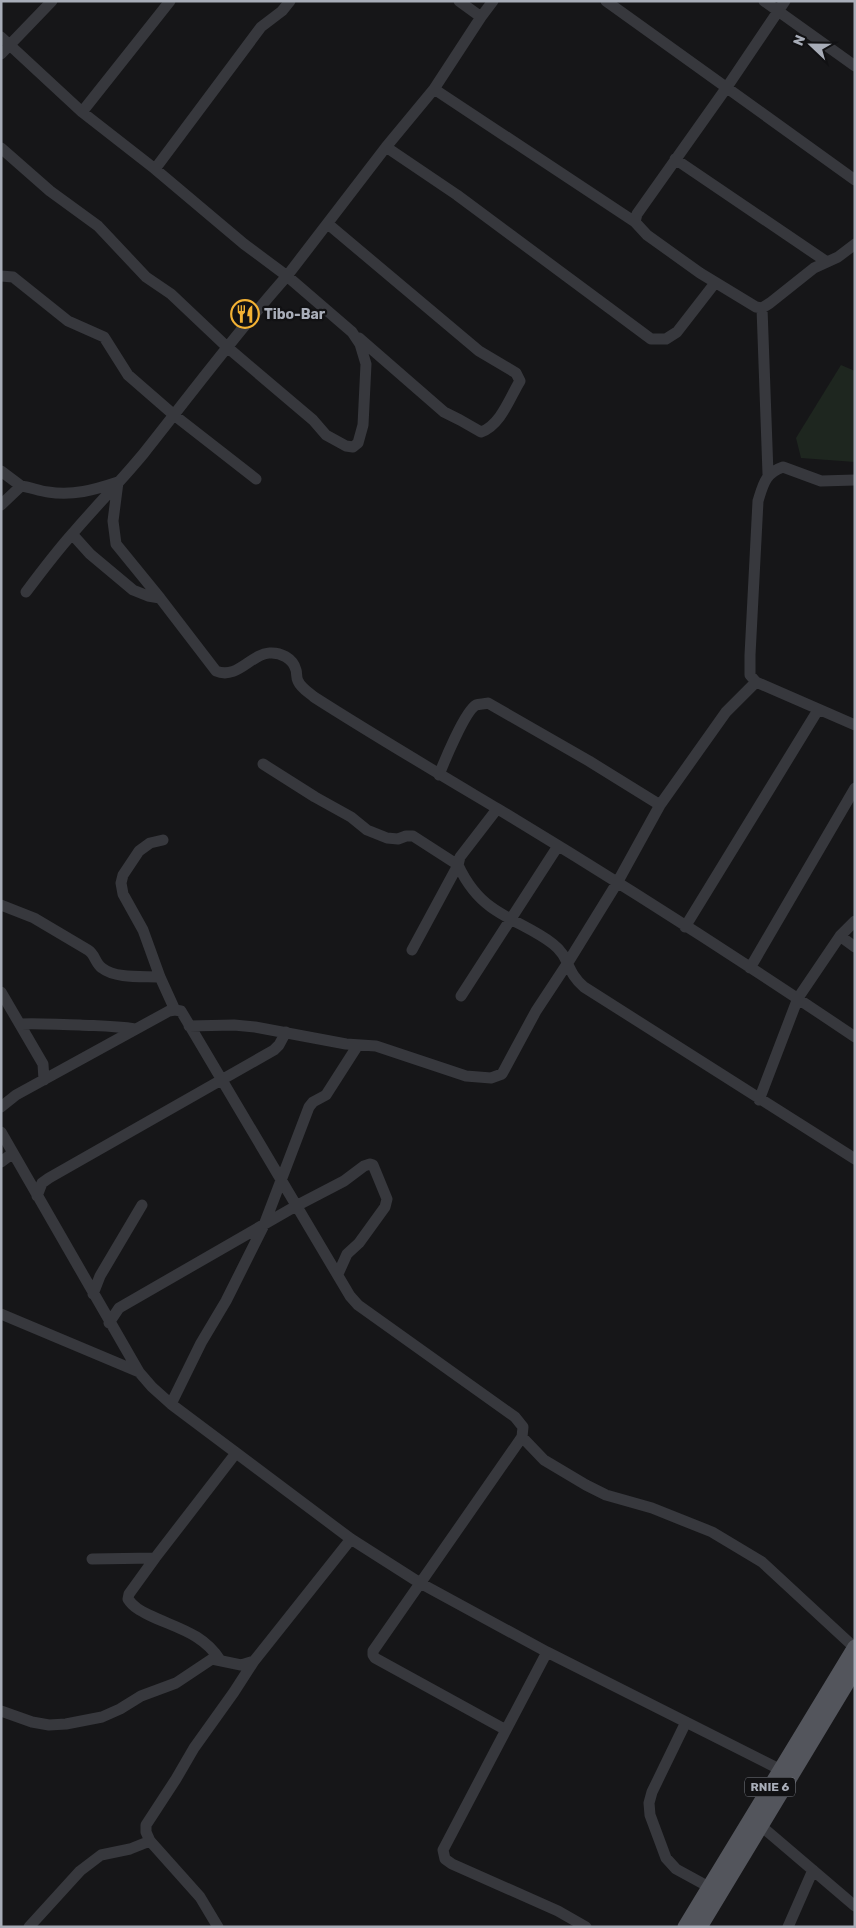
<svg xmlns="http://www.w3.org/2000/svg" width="856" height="1928" font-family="Rubik,sans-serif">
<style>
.green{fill:#1e261f}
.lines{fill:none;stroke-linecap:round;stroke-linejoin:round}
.minor{stroke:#37383d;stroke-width:11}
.major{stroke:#53555c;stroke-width:15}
.labels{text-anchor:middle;stroke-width:4.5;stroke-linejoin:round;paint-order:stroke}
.shield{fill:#111113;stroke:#7b7e86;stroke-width:1}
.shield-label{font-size:12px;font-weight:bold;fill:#a8adb8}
.poi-label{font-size:14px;font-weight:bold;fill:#a8adb8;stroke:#111113;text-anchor:start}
</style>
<rect width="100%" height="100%" fill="#161618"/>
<path class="green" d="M841,365L855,371V462L801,458L796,438Z"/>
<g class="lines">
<path class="minor" d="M459,1L481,17
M606,1L855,180
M764,1L855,66
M785,1L727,87L637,214L635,222L647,235L700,273L756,307L762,308L770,303L814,268L838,257L855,244
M1,37L82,112L155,169L244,244L287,276L386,147L434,89L481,17L493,1
M1,54L52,1
M434,89L635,222
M82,112L170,1
M386,147L457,195L651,339H666L677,332L715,283
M1,148L50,191L98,226L146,277L171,294L227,347L313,420L326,435L346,446L353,447L358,443L363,425L366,364L360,344L352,332L287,276C236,333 191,394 144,453C121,481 96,506 73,533C56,552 41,572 26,592
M675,159L827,262
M155,169L261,27L282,11L290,1
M328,224L479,351L516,373L520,381C510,397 501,425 481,432L460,420L444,412L359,338
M1,276L13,277L68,321L104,337L128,375L174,415L256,479
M762,308L768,474
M1,471L21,486
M855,480L821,481L783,467C765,473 763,485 758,501L750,655V675L756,682L855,725
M1,505L21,486C30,487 39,491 48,492C73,496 94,490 118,482L113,521L116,544L160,598L216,671C237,680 251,654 269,653C280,652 293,658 296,670C297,673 296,677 298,681C301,688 308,692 314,697C375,736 436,772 498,809C619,882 738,958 855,1037
M72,534L90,554L133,590L148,596L160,598
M263,764L315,797L351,817L367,830L387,838L398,839L406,836H413L458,865L412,950
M439,775C444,762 465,711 476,705C479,704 485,704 488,703L589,761L660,805
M497,809L460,857L458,865C465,880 477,897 491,907C510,921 534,929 553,944C570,957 566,972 584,987L855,1159
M163,840L150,843L139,851L123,875L121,883L123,894L143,930L160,977L175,1010
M1,905L34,918L88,950C95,954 95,963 102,968C116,979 143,976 160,977
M685,927L818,710
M840,936L855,947
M750,968L855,788
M1,992L43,1064L44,1080
M461,996L558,846
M21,1024C41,1023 60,1025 80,1025C99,1026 116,1026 135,1029
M189,1026L234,1025L255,1027L346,1044L376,1046L466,1076L491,1078L502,1074L536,1011L567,964L617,883L660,805L726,712L756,682
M759,1100L798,998L840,936L855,921
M1,1107L16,1095L169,1011L175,1010L181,1011L350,1296L358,1305L515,1417L523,1427L522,1437L373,1651V1655L375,1658L506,1730
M1,1132L139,1372L152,1387L171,1404L351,1539L420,1583L547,1652L781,1770
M1,1162L13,1153
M37,1196L42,1183L49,1178L274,1050L279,1045L286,1032
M93,1294L100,1276L142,1205
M1,1314L139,1372
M109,1323L119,1308L296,1206L344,1181L364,1166L370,1164L373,1165L387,1199L385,1207L359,1243L347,1254L338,1274
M171,1404L201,1343L226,1301L264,1225L309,1107L313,1102L326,1095L358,1045
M522,1437L544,1460L586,1485L606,1495L652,1508L712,1532L762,1562L855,1648
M155,1558L129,1594L128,1599C133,1607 141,1611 149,1615C176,1628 203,1633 220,1660
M92,1559L155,1558L236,1453
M547,1652L443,1850L445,1859L452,1864L558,1911L586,1927
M1,1711L32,1722L49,1725L66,1724L102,1717L120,1709L141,1696L176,1683L212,1659L241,1665L254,1661
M686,1722L652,1792L649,1803L650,1815L666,1858L676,1869L709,1887
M761,1826L855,1906
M29,1927L80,1871L101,1855L130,1849L150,1841
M218,1927L200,1897L150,1841L146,1832V1825L176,1779L194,1748L234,1692L254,1661L351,1539
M788,1927L813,1870"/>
<path class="major" d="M685,1927L855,1647
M700,1927L855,1670"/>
</g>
<defs>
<symbol id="restaurant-ring" viewBox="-11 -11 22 22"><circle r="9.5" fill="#111113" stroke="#f2b134" stroke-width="1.5"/><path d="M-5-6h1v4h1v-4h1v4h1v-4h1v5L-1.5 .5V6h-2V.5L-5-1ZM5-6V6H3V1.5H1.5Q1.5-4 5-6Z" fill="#f2b134"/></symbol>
</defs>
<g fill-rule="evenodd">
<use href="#restaurant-ring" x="229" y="298" width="32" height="32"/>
</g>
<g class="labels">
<rect class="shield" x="745" y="1777.5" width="50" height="19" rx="4"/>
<g class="shield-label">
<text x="770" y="1791">RNIE 6</text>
</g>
<g class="poi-label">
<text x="264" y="319">Tibo-Bar</text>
</g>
</g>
<rect width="856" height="1928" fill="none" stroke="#a8adb8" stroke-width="5"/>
<g transform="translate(811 45) rotate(292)" stroke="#111113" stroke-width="4" paint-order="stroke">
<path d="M0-4L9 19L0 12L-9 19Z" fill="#a8adb8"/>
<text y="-8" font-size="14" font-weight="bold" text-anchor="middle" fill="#a8adb8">N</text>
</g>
</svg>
